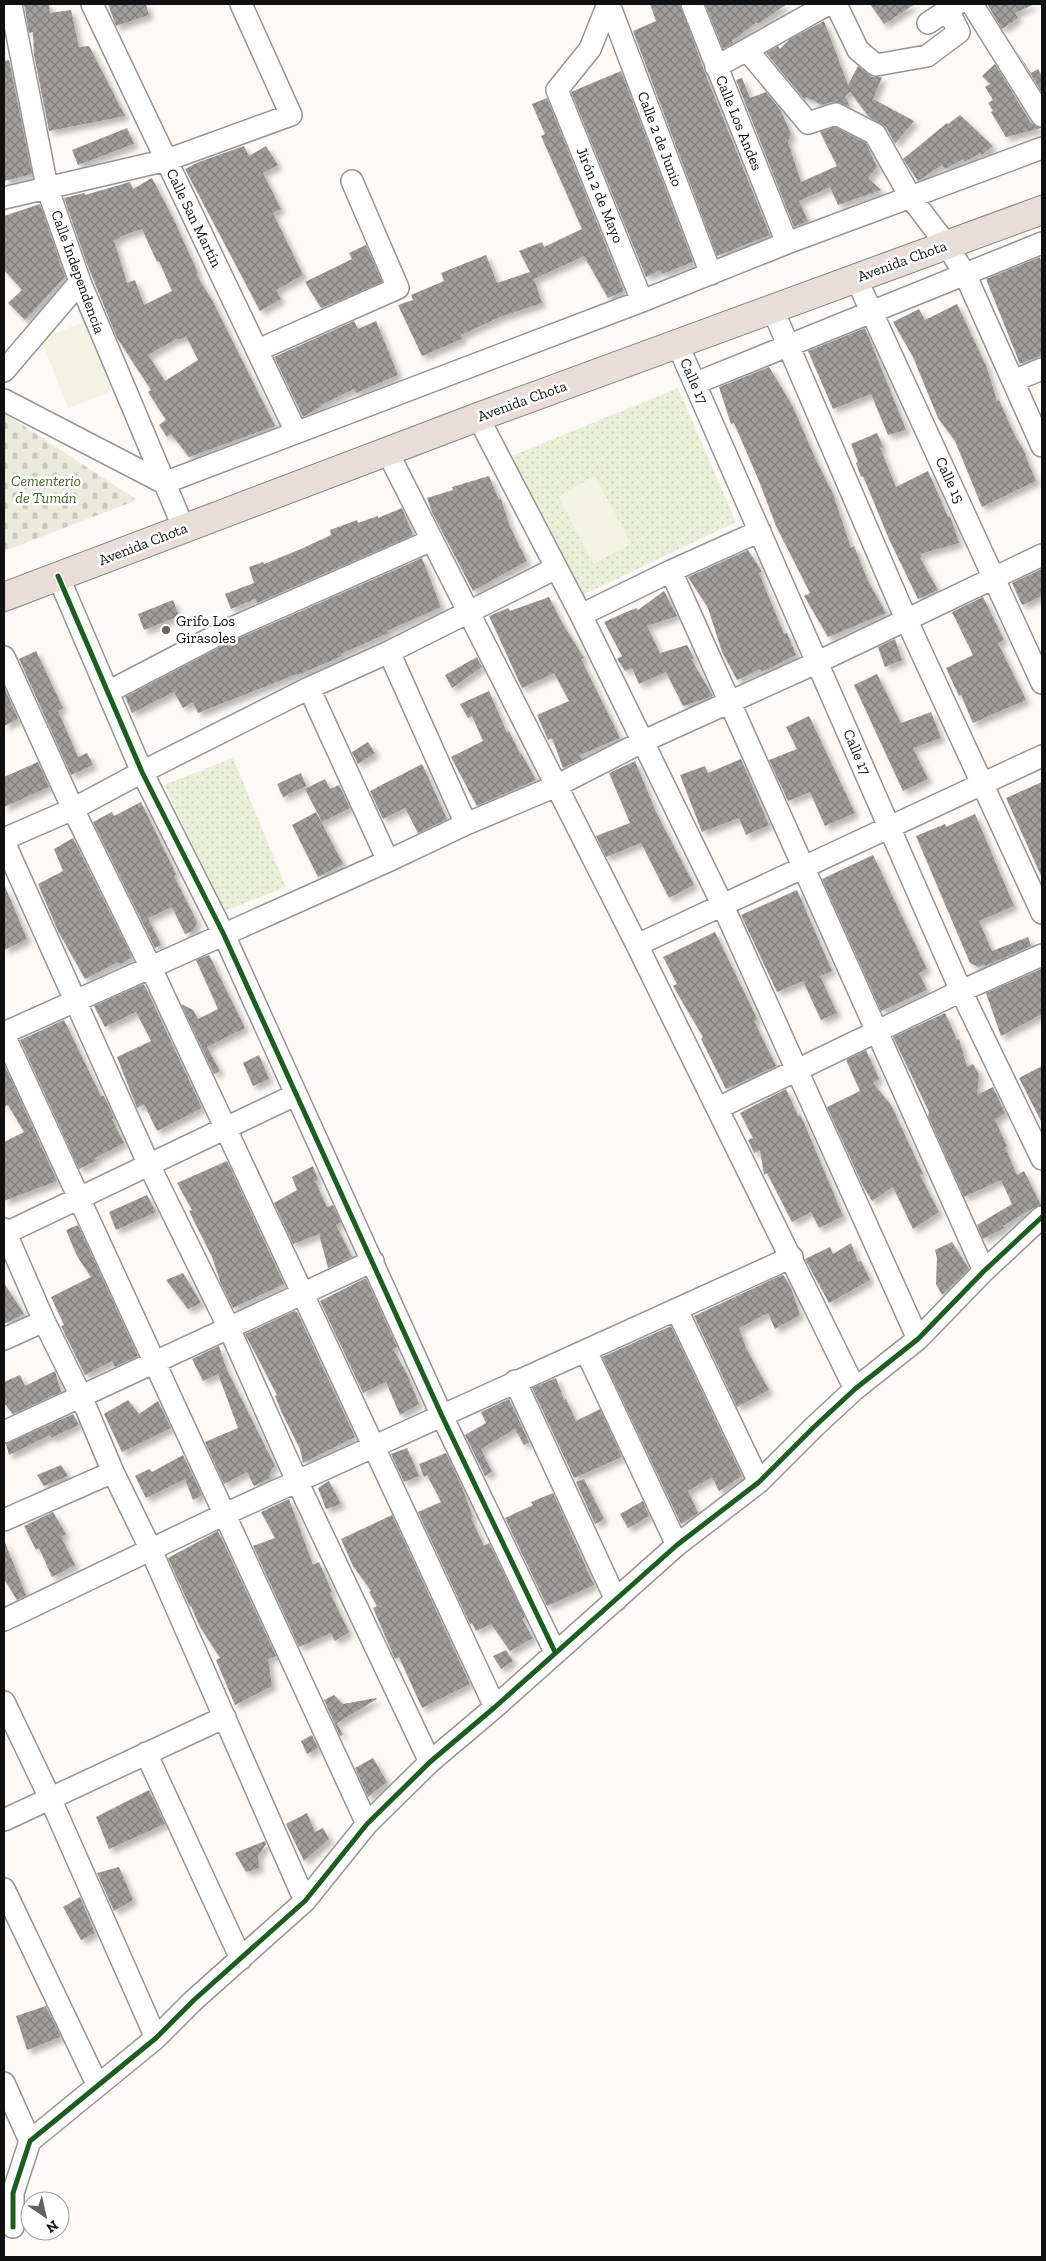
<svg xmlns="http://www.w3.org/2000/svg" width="1046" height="2261" font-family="'Zilla Slab',serif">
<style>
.cemetery{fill:url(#cemetery-stones)}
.park{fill:url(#park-dots)}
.pitch{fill:#f2f3e2}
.building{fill:url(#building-cross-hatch);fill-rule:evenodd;filter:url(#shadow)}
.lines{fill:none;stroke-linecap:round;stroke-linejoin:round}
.minor-casing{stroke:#969594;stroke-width:24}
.highway-casing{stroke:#848281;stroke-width:30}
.minor{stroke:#fffefe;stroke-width:21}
.highway{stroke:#e8ddd8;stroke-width:28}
.cycleway-casing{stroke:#fff;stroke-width:8}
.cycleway{stroke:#1b5e20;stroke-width:5}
.poi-dot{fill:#636260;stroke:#fff;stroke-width:2}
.labels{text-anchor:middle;stroke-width:5;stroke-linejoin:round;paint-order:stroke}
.street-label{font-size:15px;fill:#101010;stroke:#fff}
.park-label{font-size:15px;font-style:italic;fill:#3e6325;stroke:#fff}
.poi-label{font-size:15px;fill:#101010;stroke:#fff;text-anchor:start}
</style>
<defs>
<pattern id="cemetery-stones" width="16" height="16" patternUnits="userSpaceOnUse" patternTransform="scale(1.25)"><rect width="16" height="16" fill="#eaebdc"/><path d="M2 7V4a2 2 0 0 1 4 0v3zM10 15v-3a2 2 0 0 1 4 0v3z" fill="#c8c8bc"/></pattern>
<pattern id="park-dots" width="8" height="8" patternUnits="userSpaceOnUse" patternTransform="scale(1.25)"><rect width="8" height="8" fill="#eaefd8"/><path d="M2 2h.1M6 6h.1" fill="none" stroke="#c8ccb8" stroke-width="1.8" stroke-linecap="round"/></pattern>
<pattern id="building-cross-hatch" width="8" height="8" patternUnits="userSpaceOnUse" patternTransform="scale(1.25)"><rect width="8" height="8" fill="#a09d9b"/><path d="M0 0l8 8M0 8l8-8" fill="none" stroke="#817f7d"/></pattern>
<filter id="shadow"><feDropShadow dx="4.5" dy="4.5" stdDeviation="2.5" flood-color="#0004"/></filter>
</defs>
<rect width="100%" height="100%" fill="#fcf9f6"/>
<path class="cemetery" d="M4,413L137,500L4,551Z"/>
<path class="park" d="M678,388L736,522L583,595L509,457Z
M233,758L286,887L225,911L164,785Z"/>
<path class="pitch" d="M86,321L112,391L68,408L41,339Z
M595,476L631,544L593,564L558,496Z"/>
<path class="building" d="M24,4H49L50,13L71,10L79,47L89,46L125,116L49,131L34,55L33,32L29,33Z
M108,4H146L149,15L116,26Z
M650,4H680L705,73L770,235L717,256L633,31L656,21Z
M705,4H787L758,24L757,22L732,41L733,43L723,49Z
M870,4H915L884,24Z
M987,4H1035L1015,13L1018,18L1002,29Z
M824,21L848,85L858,66L872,77H882L873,99L914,121L895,144L886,127L869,117L850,92L845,96L850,107L841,103L832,102L822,105L806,97L805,100L766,53L778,46L780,49L790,39Z
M1014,47L1031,73L1038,69L1042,76V93Z
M9,60L32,174L4,181V61Z
M995,64L1031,123L1041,128L1006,137L991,112L993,111L988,103L993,100L985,87L990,84L982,76Z
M621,71L693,262L662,274L661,270L646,277L571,92Z
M742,78L750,98L766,92L781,111L791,134L788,142L801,182L837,166L820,132L835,127L866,143L877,167L868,178L881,190L838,205L830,187L799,201L808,221L794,227L736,80Z
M547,98L624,291L608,298L584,256L534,279L542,303L500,317L461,335L462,339L422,356L398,305L413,300L411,295L444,281L441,273L486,255L497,283L530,272L519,251L542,242L544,247L582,229L541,136L545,134L532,104Z
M960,115L993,146L982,155L980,153L965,162L963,159L945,169L942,165L918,181L903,159L947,123L948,124Z
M127,128L134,144L78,165L72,150Z
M244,146L249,156L266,146L278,165L263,173L281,209L273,213L303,275L276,290L281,299L260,311L185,169L199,162Z
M152,178L174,220L198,273L196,274L212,300L275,426L189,457L171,434L167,437L159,425L166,420L148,392L151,390L117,338L87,264L64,198L84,193L85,195L130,182L133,189ZM142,229L157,262L159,261L172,291L144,305L135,280L127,283L114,241L124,235ZM186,336L198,360L165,381L148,355L178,338L179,340Z
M40,204L65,277L25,320L8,303L22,290L4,270V216Z
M366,245L382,282L321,308L305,282L352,259L349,253Z
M1040,257L1042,265V355L1020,364L986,279Z
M957,304L987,368L997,401L999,400L1014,434L1026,454L1025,455L1036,481L982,507L955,441L938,418L913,357L893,322L919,309L925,320Z
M354,321L358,329L376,321L398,375L356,393L354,389L321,405L322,406L303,417L274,357Z
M865,328L906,430L888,435L871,394L833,409L808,351Z
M769,367L792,405L816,460L833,494L851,548L854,546L868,581L886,613L828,637L804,596L810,593L776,526L759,481L734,423L731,424L719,387Z
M877,433L883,447L880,448L896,487L928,471L948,517L950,516L959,543L920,554L922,557L920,558L938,590L918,599L889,539L863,476L861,477L856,463L858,462L851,444Z
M489,476L499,500L501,499L510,527L527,561L473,591L432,512L427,498L453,490L452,487Z
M402,508L413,535L257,603L255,599L231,609L225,594L254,583L249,567L263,562L264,564L301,549L331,535L330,530L357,520L358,523L378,516V518Z
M748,550L762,572L759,573L784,634L787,633L796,655L762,672L760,669L737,680L722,652L708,608L688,577Z
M422,558L441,607L387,631L388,633L341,654L342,656L298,675L297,674L198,713L193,702L183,708L174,692L132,713L125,697L230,642Z
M1042,569V596L1022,605L1012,583Z
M664,591L677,616L647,626L660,653L687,645L694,658L691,659L713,696L683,706L666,672L639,684L632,668L625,671L617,659L622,656L604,622L636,608L638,610Z
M549,597L561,621L584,658L581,659L620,738L580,755L582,759L563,768L552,738L548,740L537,715L569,701L554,673L522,688L489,616L508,608L510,611Z
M983,597L1004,640L998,643L1026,700L973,723L961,695L959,696L946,668L973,655L952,612Z
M173,600L179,616L144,630L138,614Z
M895,639L902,660L885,667L878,647Z
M36,651L63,708L58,711L78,757L87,753L93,765L71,775L19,659Z
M477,657L482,667L452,688L445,675Z
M877,674L901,723L931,712L941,738L913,748L928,779L903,791L854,685Z
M4,687L18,719L4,726Z
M489,691L507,733L509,731L520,754L521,753L536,780L477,806L451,757L483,741L472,716L468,718L460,704Z
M809,716L855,813L825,826L810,792L788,801L769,760L797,749L786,727Z
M368,742L375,753L358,764L352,752Z
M741,759L769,825L746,835L739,818L702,832L680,775L705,766L708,773Z
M635,761L656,812L694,885L669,898L641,843L606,857L596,836L630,823L609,773Z
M38,762L49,787L4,807V777Z
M422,764L447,819L418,833L405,808L383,819L370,791Z
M301,773L306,786L283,797L277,784Z
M325,779L330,789L339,785L350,808L322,822L305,789Z
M1042,782V878L1006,798Z
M141,802L176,874L174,876L197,922L194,930L185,934L172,907L148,918L161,945L155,948L93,822L112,812L114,816Z
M316,812L343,864L318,877L292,825Z
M975,814L1014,906L979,921L992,951L1028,937L1031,946L985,966L984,964L979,967L970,963L916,836L945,824L946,827Z
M73,838L132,957L120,965L118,962L85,979L58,931L38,884L63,871L54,849Z
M873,855L927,969L919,973L927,990L881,1011L822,879Z
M4,884L27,939L4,950Z
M797,890L832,971L820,976L837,1013L821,1020L803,981L777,992L741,915Z
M715,932L751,1006L757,1019L754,1021L776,1066L726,1089L701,1039L703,1037L673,986L677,984L663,957Z
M209,955L245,1028L207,1047L220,1071L214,1074L181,1004L193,1010L198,1019L218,1009L196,960Z
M1041,969L1042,1014L1001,1036L986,993Z
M143,984L145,986L202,1108L157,1131L144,1104L137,1108L117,1057L151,1041L136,1012L105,1027L94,1006Z
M945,1013L957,1040L959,1039L967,1067L973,1064L979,1074L977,1095L993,1087L1005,1113L995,1120L1007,1146L1005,1147L1017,1175L1024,1171L1041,1205L1031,1209L1003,1226L1004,1228L983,1239L977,1225L1012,1204L1001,1180L964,1197L928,1116L929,1112L893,1037Z
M64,1020L101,1096H104L114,1118L112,1119L124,1143L95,1158L96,1161L79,1169L20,1040Z
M866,1050L879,1079L873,1083L891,1105L923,1174L920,1175L939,1212L913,1229L893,1187L872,1201L863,1186L827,1107L860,1091L846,1060Z
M259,1055L269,1079L253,1086L243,1063Z
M4,1064L57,1181L4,1201V1142L24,1132L8,1105L4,1107Z
M1042,1066V1123L1019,1078Z
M786,1089L798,1116L800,1115L804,1123L843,1216L819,1228L811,1212L792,1222L767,1173L764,1175L760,1150L754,1153L748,1140L753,1138L740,1113Z
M227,1161L284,1284L233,1308L221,1284L212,1257L189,1211L192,1210L177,1183Z
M313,1166L318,1180L315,1181L327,1207L333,1205L341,1223L336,1225L352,1257L328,1268L319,1234L293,1244L274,1203L297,1190L292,1177Z
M147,1195L156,1212L116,1230L109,1212Z
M78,1225L138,1356L115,1367L112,1361L85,1375L61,1326L64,1325L51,1297L91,1277L77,1256L66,1230Z
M952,1242L969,1269L942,1295L936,1284L937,1258L935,1250Z
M851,1243L858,1262L861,1261L870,1280L829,1303L805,1259L830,1247L833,1254Z
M183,1273L201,1303L188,1309L166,1280Z
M782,1275L784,1276L791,1288L800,1315L775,1329L768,1313L739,1328L746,1348L769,1390L737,1407L694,1316Z
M366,1278L397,1347L393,1349L407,1374L419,1404L400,1415L386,1382L363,1393L320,1301Z
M4,1283L24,1314L4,1324Z
M294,1311L297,1312L355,1437L303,1463L300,1449L281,1411L275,1396L277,1395L245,1334Z
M671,1326L742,1476L719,1491L712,1477L688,1491L698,1513L681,1524L602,1357Z
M219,1346L226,1368L275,1466L271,1469L270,1478L254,1486L247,1472L224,1484L205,1442L238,1428L218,1374L203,1381L192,1359Z
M55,1371L61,1392L13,1414L4,1403V1382L20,1375L25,1386Z
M556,1378L564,1400L566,1399L576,1421L600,1409L622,1457L574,1478L532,1388Z
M509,1399L529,1442L524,1445L515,1429L481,1449L492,1472L485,1476L465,1435L486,1423L481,1412Z
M128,1400L139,1414L158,1401L171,1428L122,1452L104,1414Z
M73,1414L79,1425L51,1438L50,1435L9,1455L6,1444Z
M407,1448L419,1476L404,1482L391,1454Z
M446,1453L462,1487L473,1517L471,1518L484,1546L489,1543L525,1617L522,1619L533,1638L510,1651L491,1624L476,1631L472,1623L470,1624L418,1512L441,1502L427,1475L424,1477L419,1464Z
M183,1455L202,1495L193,1500L185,1479L146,1498L135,1476L149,1469L152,1472Z
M61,1465L68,1476L44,1486L37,1475Z
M584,1479L604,1519L595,1524L576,1482Z
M329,1481L341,1504L326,1509L318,1488Z
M553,1493L594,1585L547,1606L505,1518L533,1505L531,1502Z
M289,1499L313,1565L319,1562L332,1592L330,1593L349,1632L335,1641L331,1633L299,1647L253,1546L275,1538L261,1512Z
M643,1501L649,1516L628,1528L620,1514Z
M53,1512L66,1534L61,1537L75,1565L52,1577L39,1548L36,1550L24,1526Z
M392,1515L470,1684L422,1708L399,1657L395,1659L373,1608L377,1606L369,1592L371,1591L353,1566L341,1539Z
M218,1531L276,1656L268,1659L272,1686L235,1705L216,1660L220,1658L200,1627L191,1606L190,1607L168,1558Z
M4,1540L26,1595L17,1600L4,1579Z
M506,1650L513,1661L501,1669L493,1656Z
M334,1695L343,1704L376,1698L377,1699L337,1723L343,1735L340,1736L324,1700Z
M312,1735L318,1748L307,1754L301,1741Z
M373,1758L387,1782L368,1797L355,1768Z
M149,1790L165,1824L109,1849L96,1817Z
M307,1813L315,1832L323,1828L329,1839L304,1861L286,1824Z
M265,1841L266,1844L258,1856L259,1868L246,1872L235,1853Z
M119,1867L133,1900L114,1911L97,1873Z
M80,1897L95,1933L81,1940L63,1907Z
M46,2006L61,2037L27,2050L16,2016Z"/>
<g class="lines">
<defs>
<path id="minor" d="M11,4L47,187L80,282L184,529
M92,4L296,432
M608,4L590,49L557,90L642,301
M609,4L711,274
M692,4L787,243
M836,4L858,50L876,65L927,56L959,32L948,10
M972,4L1042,116
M928,23L957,4
M747,50L808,123L836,114L875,134L911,198L946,244L965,274L1042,446
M716,67L828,4
M4,198L167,160L291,115L241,4
M856,278L1042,683
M773,310L906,619L1042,913
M677,343L961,991L1042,1159
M258,350L398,288L352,181
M4,371L80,282
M1013,381L1042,369
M696,383L1042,243
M4,400L164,483L642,301L787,243L1042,148
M478,417L581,615L723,906L918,1339
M387,451L637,945L855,1389
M671,571L984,1271
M58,576L142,772L224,935L442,1416L555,1652
M581,615L671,571L760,531
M389,652L466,824
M4,657L73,809L151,968L495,1707
M309,688L388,861
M108,692L225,631L432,540
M4,839L73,809L142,772L309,688L389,652L556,568
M4,842L149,1165L229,1328L297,1481L430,1762
M637,945L1042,756
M4,1033L388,861L466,824L556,786L644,741L818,662L1042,555
M4,1035L367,1824
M718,1108L961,991L1042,955
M4,1229L44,1321L81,1396L113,1472L151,1550L305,1901
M4,1234L295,1095
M677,1310L759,1482
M4,1339L44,1321
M586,1351L677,1545
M515,1381L616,1600
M4,1432L373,1261
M4,1520L113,1472
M4,1620L225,1514L792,1257
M4,1702L50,1798L156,2038
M146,1753L241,1959
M4,1820L225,1717
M4,1889L97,2084
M4,2083L30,2141
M13,2227V2193L30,2141L156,2038L194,2000L305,1901L367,1824L430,1762L495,1707L677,1545L759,1482L814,1427L855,1389L918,1339L984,1271L1042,1217"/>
<path id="highway" d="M4,597L478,417L1042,210"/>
</defs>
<use href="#minor" class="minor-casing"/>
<use href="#highway" class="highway-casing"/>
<use href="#minor" class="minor"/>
<use href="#highway" class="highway"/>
<defs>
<path id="cycleway" d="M58,576L142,772L224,935L442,1416L555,1652
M13,2227V2193L30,2141L156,2038L194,2000L305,1901L367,1824L430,1762L495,1707L677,1545L759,1482L814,1427L855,1389L918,1339L984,1271L1042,1217"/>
</defs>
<use href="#cycleway" class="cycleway-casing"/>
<use href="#cycleway" class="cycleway"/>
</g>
<circle class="poi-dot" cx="166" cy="630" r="5"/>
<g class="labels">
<g class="street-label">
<text transform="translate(739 123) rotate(68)" y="5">Calle Los Andes</text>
<text transform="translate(660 139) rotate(69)" y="5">Calle 2 de Junio</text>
<text transform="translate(600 195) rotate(68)" y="5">Jirón 2 de Mayo</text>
<text transform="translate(194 218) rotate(64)" y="5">Calle San Martín</text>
<text transform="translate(902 261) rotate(-20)" y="5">Avenida Chota</text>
<text transform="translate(78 272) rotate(70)" y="5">Calle Independencia</text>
<text transform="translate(694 381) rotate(66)" y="5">Calle 17</text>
<text transform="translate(522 401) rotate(-20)" y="5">Avenida Chota</text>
<text transform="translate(950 480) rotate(65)" y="5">Calle 15</text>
<text transform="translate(143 544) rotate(-21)" y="5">Avenida Chota</text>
<text transform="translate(857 752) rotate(67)" y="5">Calle 17</text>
</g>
<g class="park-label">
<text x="46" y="486">Cementerio<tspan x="46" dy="17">de Tumán</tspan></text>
</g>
<g class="poi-label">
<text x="176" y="626">Grifo Los<tspan x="176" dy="17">Girasoles</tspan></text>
</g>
</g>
<rect width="1046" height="2261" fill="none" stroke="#101010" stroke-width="10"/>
<g transform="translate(45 2216) rotate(146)"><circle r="24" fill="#ffffff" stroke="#9f9f9f"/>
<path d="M0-4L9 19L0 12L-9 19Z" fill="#636260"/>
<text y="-8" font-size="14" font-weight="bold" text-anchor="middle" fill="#101010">N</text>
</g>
</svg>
